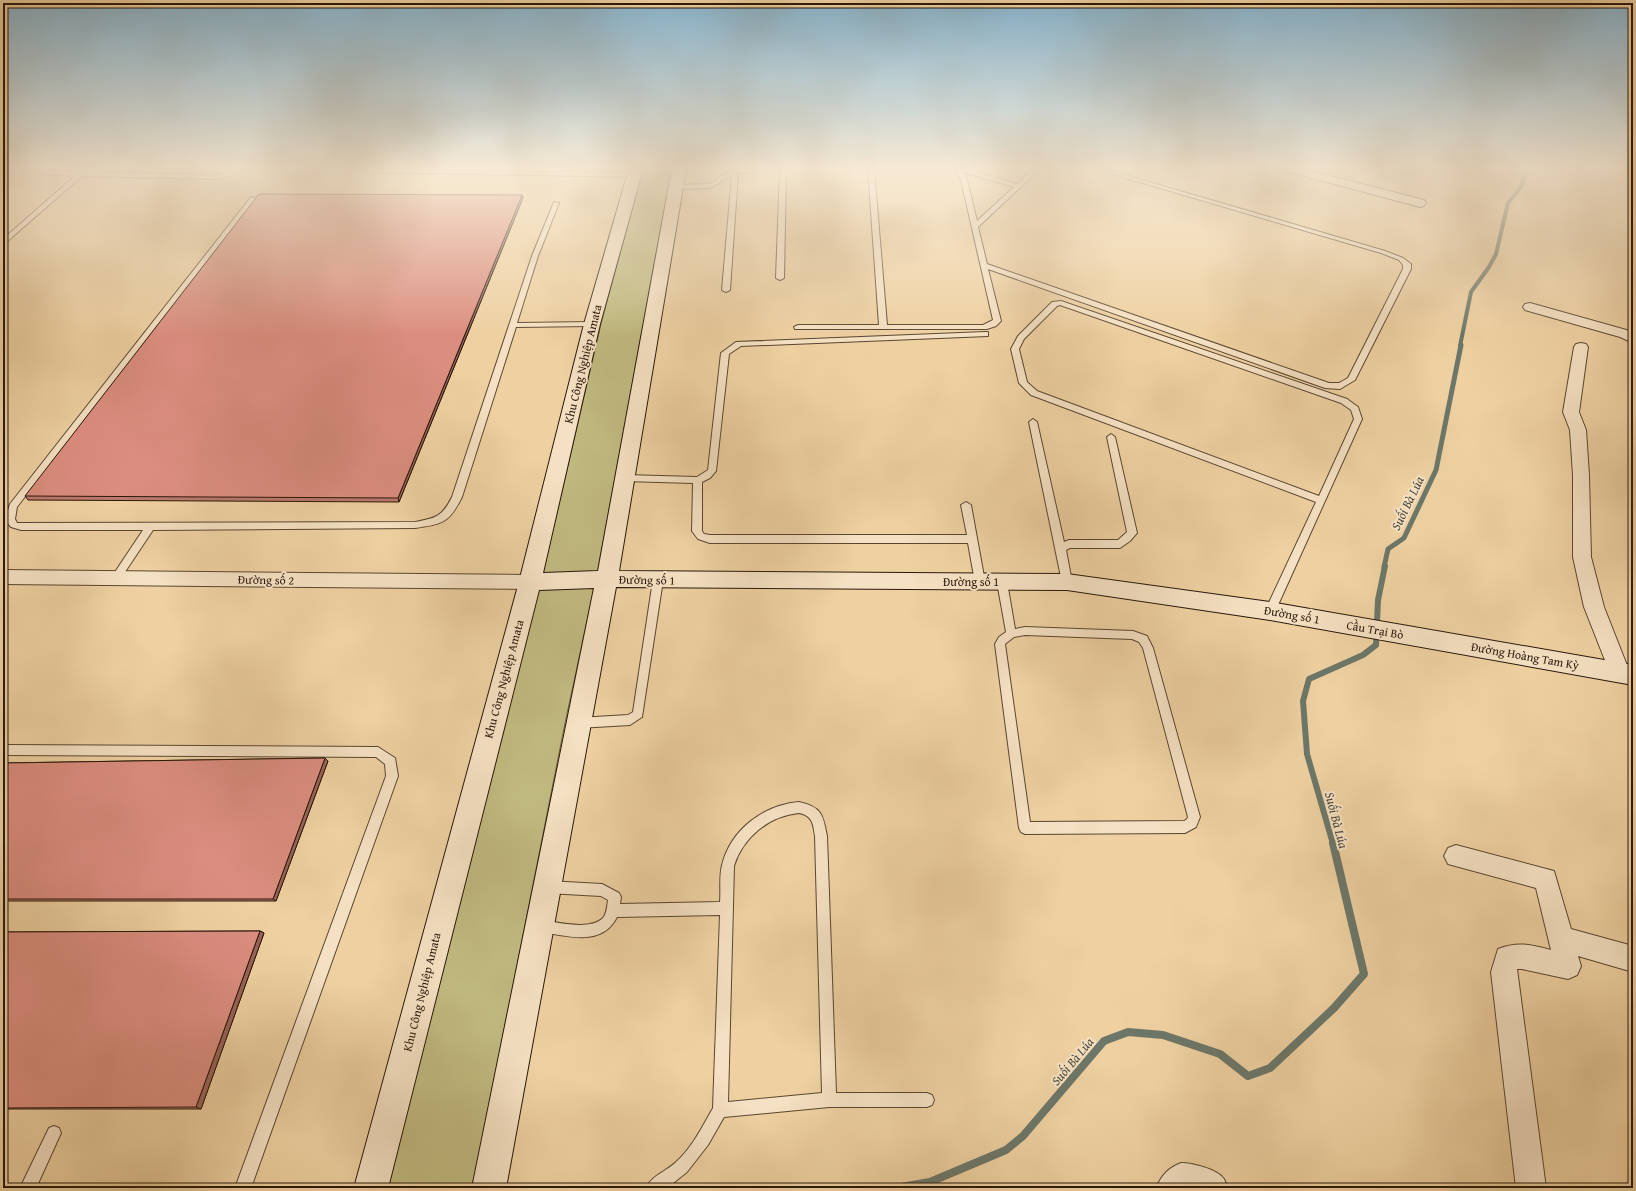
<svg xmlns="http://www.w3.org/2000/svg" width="1636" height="1191" font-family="'Gentium Book Plus',serif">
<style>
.green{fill:#c0b97f;stroke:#746844}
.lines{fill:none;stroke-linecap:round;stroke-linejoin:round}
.stream-far3{stroke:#6c7769;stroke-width:4}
.stream-far2{stroke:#6c7769;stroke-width:5}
.stream-far1{stroke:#6c7769;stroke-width:6}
.stream{stroke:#6c7769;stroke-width:8}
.lane-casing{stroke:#5a4630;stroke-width:2}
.street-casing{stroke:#5a4630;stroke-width:2}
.secondary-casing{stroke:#29180a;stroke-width:2}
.lane{fill:#f4e0c2;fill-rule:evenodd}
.street{fill:#f4e0c2;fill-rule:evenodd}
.secondary{fill:#f4e0c2;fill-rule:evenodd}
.wall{fill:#bc796d;stroke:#29180a}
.shaded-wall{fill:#996359;stroke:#29180a}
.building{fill:#db8d7f;stroke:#29180a}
.labels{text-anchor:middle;stroke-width:4;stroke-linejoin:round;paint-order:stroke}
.street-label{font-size:12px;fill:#29180a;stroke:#f4e0c2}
.water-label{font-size:13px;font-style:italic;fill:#4b473a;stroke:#f4e0c2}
</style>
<rect width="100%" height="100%" fill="#eed0a1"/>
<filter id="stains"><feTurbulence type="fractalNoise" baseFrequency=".005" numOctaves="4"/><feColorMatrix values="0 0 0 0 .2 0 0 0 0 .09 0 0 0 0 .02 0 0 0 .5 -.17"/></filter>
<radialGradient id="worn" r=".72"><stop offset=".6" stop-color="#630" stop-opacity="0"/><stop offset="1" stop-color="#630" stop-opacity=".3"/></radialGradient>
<path class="green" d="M642,169H672L597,575L542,577L601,324Z
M595,584L565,723L473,1188H388L539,587Z"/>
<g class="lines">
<path class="stream-far3" d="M1460,346L1471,292L1489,267L1496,254L1508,203L1521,187L1527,169"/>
<path class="stream-far2" d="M1384,567L1388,549L1404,538L1436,470L1461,345"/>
<path class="stream-far1" d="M1333,844L1307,754L1303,701L1309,679L1363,655L1376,645L1378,600L1385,566"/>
<path class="stream" d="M895,1188L930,1182L1006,1150L1023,1136L1104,1041L1128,1032L1163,1035L1220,1054L1248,1076L1270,1068L1334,1008L1364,974L1333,843"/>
<defs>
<path id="lane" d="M43,169H50L48,171L213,175C223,175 230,169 239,169L231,176L216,179L82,176L3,245V239L75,176L40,174L39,173Z
M367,169L634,173L637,175L634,177L369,172L367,171Z
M735,169H774L771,171L738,173L730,290L726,292L722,290L732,175L710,188L675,189L672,187L675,185L709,184L714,182L718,177Z
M780,169H786L784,278L780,280L776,278Z
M868,169H874L887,325H983L993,320L961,180L955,169H966L1017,184L1033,169H1040L978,227L987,264L1329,383H1339L1348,378L1403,269V265L1399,260L1381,253L1095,169H1105L1385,251L1403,258L1411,264V269L1355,380L1340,389L1325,388L988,269L1001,321L996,326L987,329H795L794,327L798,325H879ZM963,172L1014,187L977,221L967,180Z
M251,197L256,198L17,507L15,519L17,523L415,522C436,518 442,517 452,497L532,256L554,202L559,203L538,256L517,323L592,322L596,324L592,326L516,327L462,497C449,523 443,524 415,528L153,530L119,581H113L111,578L143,530H21L11,527L5,520L10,504Z
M1061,301L1347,399L1358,407L1362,419L1274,614H1266L1265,611L1316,502L1031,395L1019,383L1011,349L1018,336L1052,302ZM1060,305L1341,403L1351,410L1354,419L1319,496L1037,391L1027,382L1019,349L1024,339L1057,306Z
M985,332H988V336L741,346L729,354L716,471L710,478L702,482V531L704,534L710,535H967L961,505L966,502L971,505L985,582L983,585H977L975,582L968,543H710L698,539L692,531L693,483L624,481L620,478L624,475L697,477L708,470L721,353L736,342Z
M1033,419L1037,422L1064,542L1069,540H1118L1127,532L1107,437L1111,434L1115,437L1137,533L1130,541L1120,548H1070L1066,550L1072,582L1070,585H1064L1062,582L1029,422Z
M658,576L661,577L663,580L642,717L630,725L578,728L574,726L572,723L574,720L578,718L628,715L633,712L653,580L655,577Z
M1002,578L1005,579L1007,582L1015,629L1025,627L1133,631L1147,636L1153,648L1200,817L1196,827L1185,833L1025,834L1021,832L1019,828L995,644L999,637L1006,632L997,582L999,579ZM1025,635L1132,639L1139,642L1143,648L1188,817L1187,819L1184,821L1030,822L1005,644L1014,637Z
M3,745L378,747L395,758L398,776L251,1188H235L386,776L385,764L376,757L3,755Z
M799,802C822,807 823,815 827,836L836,1093H927L932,1095L934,1100L932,1105L927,1107H829L724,1117L708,1145L687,1172L667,1188H646C651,1176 667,1171 676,1162C692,1148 702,1127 713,1108L720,915L617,917C602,947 568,936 541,932L536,931L535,926L536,921L541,920C557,922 590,931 603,918C607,913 607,906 608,900L601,896L547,893L543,891L541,887L543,883L547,881L602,884L619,893L621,897L620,904L720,902C721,890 719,876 722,865C731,829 764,805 799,802ZM799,813C813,816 813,824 815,836L822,1093L728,1102L734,866C743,837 769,816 799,813Z
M54,1126L59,1128L61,1133L36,1188H20L49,1128Z"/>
<path id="street" d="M3,169H13L7,175L3,176Z
M1284,169H1304L1424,200L1426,203L1424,206L1420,207L1286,171Z
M1622,169H1633V174L1624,171Z
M1530,303L1630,331L1633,333V343L1620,337L1525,310L1523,307L1525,304Z
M1581,343L1586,344L1588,347L1579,412L1586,430L1589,475L1591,557L1604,607L1630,673L1627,679L1620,681L1613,679L1610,673L1584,607L1573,557V475L1570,430L1563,412L1574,347L1576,344Z
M3,570L530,575L537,577L539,582L537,587L530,589L3,584Z
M1456,845L1554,871L1571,929L1633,946V972L1578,956L1581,966L1577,975L1568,979L1522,969H1517L1546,1188H1516L1491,972L1498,949C1518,941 1531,945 1551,950L1536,888L1448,864L1444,856L1448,848Z
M1181,1163C1192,1163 1217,1169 1224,1179C1225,1181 1226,1185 1228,1188H1156C1162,1175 1168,1168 1181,1163Z"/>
<path id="secondary" d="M629,169H643L600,324L543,573L598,571L672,169H686L619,571L1067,574L1270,602L1633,665V685L1270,620L1067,590L616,587L506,1188H472L594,588L539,590L388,1188H354L519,582L584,324Z"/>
</defs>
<use href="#lane" class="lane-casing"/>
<use href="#street" class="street-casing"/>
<use href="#secondary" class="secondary-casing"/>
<use href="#lane" class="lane"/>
<use href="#street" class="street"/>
<use href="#secondary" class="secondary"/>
</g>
<path class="wall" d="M522,195L523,198L399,502L28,500L25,496Z
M325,758L328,761L276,901H3V763Z
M260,931L264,933L201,1109H3V932Z"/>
<path class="shaded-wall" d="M522,195L523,198L399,502L398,498Z
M325,758L328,761L276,901L273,899Z
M260,931L264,933L201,1109L196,1107Z"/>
<path class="building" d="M259,194L522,195L398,498L25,496Z
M325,758L273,899H3V763Z
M260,931L196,1107L3,1108V932Z"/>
<linearGradient id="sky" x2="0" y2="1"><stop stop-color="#88b5cf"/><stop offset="0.5" stop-color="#f7ead5"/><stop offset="1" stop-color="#f7ead5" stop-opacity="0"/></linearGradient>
<rect width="1636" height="336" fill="url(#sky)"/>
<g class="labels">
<g class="street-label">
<text transform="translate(583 364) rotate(-76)" y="4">Khu Công Nghiệp Amata</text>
<text transform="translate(266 580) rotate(1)" y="4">Đường số 2</text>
<text transform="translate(647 580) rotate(1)" y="4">Đường số 1</text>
<text x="971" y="586">Đường số 1</text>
<text transform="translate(1292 615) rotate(10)" y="4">Đường số 1</text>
<text transform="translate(1375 630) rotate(10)" y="4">Cầu Trại Bò</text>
<text transform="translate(1525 656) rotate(10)" y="4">Đường Hoàng Tam Kỳ</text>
<text transform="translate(504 679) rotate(-75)" y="4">Khu Công Nghiệp Amata</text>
<text transform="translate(422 992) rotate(-76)" y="4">Khu Công Nghiệp Amata</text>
</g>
<g class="water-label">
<text transform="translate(1407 503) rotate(-64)" y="5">Suối Bà Lúa</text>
<text transform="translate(1337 820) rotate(75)" y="5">Suối Bà Lúa</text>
<text transform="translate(1072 1061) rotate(-50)" y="5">Suối Bà Lúa</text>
</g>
</g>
<rect width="1636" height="1191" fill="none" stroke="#eed0a1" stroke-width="16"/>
<rect x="4" y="4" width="1628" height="1183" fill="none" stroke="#29180a" stroke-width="2"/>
<rect x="8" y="8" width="1620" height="1175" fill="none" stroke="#29180a"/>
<rect width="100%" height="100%" filter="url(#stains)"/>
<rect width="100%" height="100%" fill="url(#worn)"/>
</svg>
